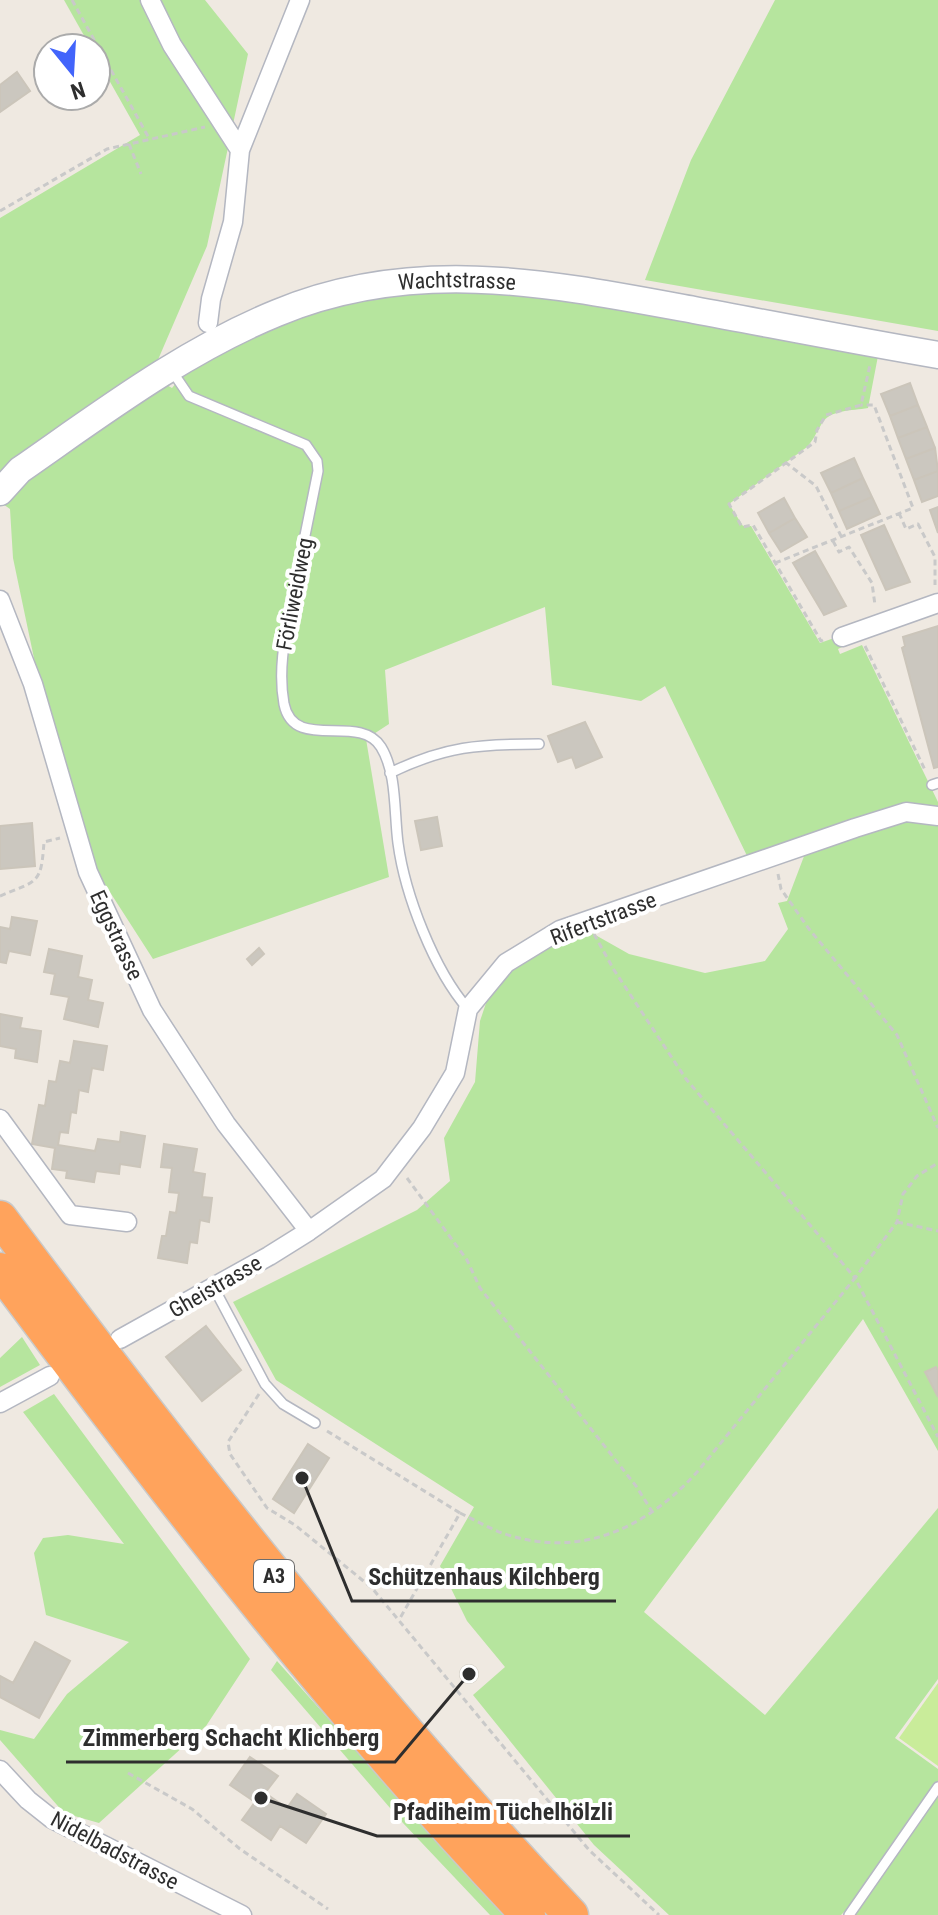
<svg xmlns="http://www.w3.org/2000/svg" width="938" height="1915" font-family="'Roboto Condensed',sans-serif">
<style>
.green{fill:#b6e59e}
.pitch{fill:#c9ec9a}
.building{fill:#cbc7bf;stroke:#cbc5ba;stroke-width:2}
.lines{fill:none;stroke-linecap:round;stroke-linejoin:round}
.lane-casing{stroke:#b4b7c1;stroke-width:12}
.street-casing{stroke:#b4b7c1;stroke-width:21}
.secondary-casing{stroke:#b4b7c1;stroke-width:29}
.highway-casing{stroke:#c9c9c9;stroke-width:37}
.path{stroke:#c9c9c9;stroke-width:3;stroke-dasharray:6 4;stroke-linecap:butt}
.lane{stroke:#fff;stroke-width:9}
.street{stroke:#fff;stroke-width:18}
.secondary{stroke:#fff;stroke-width:26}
.highway{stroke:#ffa35c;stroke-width:34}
.labels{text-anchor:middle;stroke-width:8;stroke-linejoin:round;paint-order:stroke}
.shield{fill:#fff;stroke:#6d6d6d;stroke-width:2}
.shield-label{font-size:20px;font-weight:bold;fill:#2e2e2e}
.street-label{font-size:22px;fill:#2e2e2e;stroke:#fff}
.leader{fill:none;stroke:#2e2e2e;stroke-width:3}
.callout-dot{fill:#2e2e2e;stroke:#fff;stroke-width:3}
.callout-label{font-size:24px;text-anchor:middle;font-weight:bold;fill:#2e2e2e;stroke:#fff;stroke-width:8;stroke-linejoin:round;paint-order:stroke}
</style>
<rect width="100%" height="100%" fill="#efe9e1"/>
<path class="green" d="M64,0H205L248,54L207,246L151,376L172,388L188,369L271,325L374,295L482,287L660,313L878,356L868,408C852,411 829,409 821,425C816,433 814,439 807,447L729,504L743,526H751L820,643L837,637L842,647L838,649L840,654L862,645L938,802V812L750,862L665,686L641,701L552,685L545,607L385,670L389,724L366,739L389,877L153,959L70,830L13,558L10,509L0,502V218L140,135L96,57V48H91Z
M775,0H938V331L645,280L691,160Z
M906,816L938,822V1451L863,1319L644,1612L765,1715L938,1508V1679L895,1738L938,1769V1915H845V1911L841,1915H669L594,1845L473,1695L505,1667L467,1621L440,1566L474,1507L276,1380L233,1302L417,1210L450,1181L444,1138L475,1082L480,1021L488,997L509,969L560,936L583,928L629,954L705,973L765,961L788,929L778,903L787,901L806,851Z
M22,1337L40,1365L0,1387V1358Z
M54,1394L250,1659L206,1726L99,1823L64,1813L0,1740V1730L34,1739L67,1694L129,1642L46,1615L34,1553L43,1538L68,1535L124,1544L23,1412Z
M277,1661L503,1915H490L403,1823L271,1670Z"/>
<path class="pitch" d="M938,1683V1766L899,1738Z"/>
<path class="building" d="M17,72L30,91L0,112V85Z
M910,383L918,405L890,416L881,394Z
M918,405L927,427L898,438L890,416Z
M927,427L935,448L906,459L898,438Z
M935,448L938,471L914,480L906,459Z
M854,458L863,478L831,493L821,473Z
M938,471V496L922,502L914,480Z
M863,478L872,497L839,511L831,493Z
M872,497L880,514L847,529L839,511Z
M784,498L795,518L769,533L758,513Z
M938,507V533L930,510Z
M795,518L807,537L781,552L769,533Z
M884,525L910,582L886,590L861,535Z
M815,551L846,606L824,615L793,563Z
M938,626V767L934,768L902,648L905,646L903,637Z
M585,722L602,757L576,768L572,757L558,762L548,736Z
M437,817L442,846L421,850L415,821Z
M32,823L35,866L0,869V826Z
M12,917L37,921L30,955L9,951L6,963L0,962V927L10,929Z
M259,948L264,954L252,965L247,959Z
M49,949L82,956L78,977L92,980L88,1000L103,1003L98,1027L64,1019L69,997L51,994L55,974L44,972Z
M0,1014L22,1018L20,1028L41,1031L37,1062L15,1058L16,1049L0,1046Z
M74,1041L107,1046L103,1070L92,1068L88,1092L79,1090L76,1113L71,1112L68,1133L60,1132L58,1145L95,1151L98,1139L120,1142L121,1132L145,1136L140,1167L120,1164L119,1174L96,1171L94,1182L66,1178L67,1171L52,1169L55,1148L32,1144L39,1105L45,1106L49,1081L56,1082L60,1061L70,1063Z
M164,1144L197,1149L193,1172L205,1174L202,1197L212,1198L209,1222L200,1220L197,1243L190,1242L187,1263L158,1258L162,1236H166L170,1212L176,1213L179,1193L169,1192L172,1168L161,1167Z
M206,1326L241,1370L202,1401L166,1357Z
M936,1367L938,1370V1397L925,1372Z
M308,1444L329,1458L294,1513L273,1499Z
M35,1642L70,1661L39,1718L0,1697V1676L13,1683Z
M460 1674a9 9 0 1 1 18 0a9 9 0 1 1-18 0Z
M250,1757L278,1776L265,1793L287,1808L297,1794L326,1814L306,1843L280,1826L271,1840L242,1820L255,1802L230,1785Z"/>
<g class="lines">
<defs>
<path id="lane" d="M172,371L189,396L306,445L317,461L318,471C310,511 302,551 294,590C287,629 277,665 284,704C294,753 359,712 381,747C397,773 394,813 398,843C405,895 434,970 468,1009
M390,773C445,746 480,744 539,744
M932,785L938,783
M214,1288L265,1384L283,1404L315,1423
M849,1915L938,1787"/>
<path id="street" d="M150,0L172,45L240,150
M208,323L211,299L233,222L240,150L300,0
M0,600L33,684L88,872L152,1010L226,1124L309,1231
M842,637L938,603
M0,1119L70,1215L127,1222
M120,1339L269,1256L309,1231L383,1179L422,1128L455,1073L468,1009L506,963L560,930L855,828L906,812L938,816
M0,1403L50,1376
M0,1770L28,1800L52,1819L242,1915"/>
<g id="secondary">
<path id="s1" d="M0,492L20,470C102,413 184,351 277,313C416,255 553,284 694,310C775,325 856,341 938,355"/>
</g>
<path id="highway" d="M0,1218C181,1460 364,1695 571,1915
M0,1270C166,1493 336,1713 528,1915"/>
</defs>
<use href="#lane" class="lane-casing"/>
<use href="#street" class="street-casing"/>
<use href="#secondary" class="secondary-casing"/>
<use href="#highway" class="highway-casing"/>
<path class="path" d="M72,0L150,140
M129,144L141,174
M0,211L107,149L205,127
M785,462L816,486L841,536
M899,513L906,529L918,524L935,557V585
M833,541L839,552L849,547L872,583L875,605
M775,563L913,508L874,405H861
M823,640L821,641L753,525L742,527L729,504L815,442L817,430L826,415L861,405L870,365
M865,646L926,772
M778,874L781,889L809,929L897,1035L938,1128
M0,896C38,880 41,885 44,842L60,838
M594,934L614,970L686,1079L855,1278L897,1222L903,1194L917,1176L938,1163
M407,1178L467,1260L480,1288L636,1486L653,1513
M897,1222L938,1231
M259,1394L228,1442L230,1454L267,1508L295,1525L372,1588L589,1850L659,1915
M327,1431L460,1513L399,1620
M460,1513C475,1520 490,1529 505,1534C581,1559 647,1528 698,1471L855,1278L938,1437
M128,1773L192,1809L240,1849L328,1909"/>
<use href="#lane" class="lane"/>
<use href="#street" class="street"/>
<use href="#secondary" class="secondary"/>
<use href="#highway" class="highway"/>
</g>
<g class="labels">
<rect class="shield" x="254" y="1560" width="40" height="32" rx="6"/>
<g class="shield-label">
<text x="274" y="1583">A3</text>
</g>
<g class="street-label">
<text dy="8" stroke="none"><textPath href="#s1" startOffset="516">Wachtstrasse</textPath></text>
<text transform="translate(294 594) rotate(-79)" y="8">Förliweidweg</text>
<text transform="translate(603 918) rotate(-21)" y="8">Rifertstrasse</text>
<text transform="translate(117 935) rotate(65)" y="8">Eggstrasse</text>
<text transform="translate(215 1286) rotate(-30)" y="8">Gheistrasse</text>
<text transform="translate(115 1850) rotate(28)" y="8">Nidelbadstrasse</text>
</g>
</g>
<path class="leader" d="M302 1478L352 1601H616M469 1674L395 1762H66M261 1798L377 1836H630"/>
<g class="callout-dot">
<circle cx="302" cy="1478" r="8"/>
<circle cx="469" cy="1674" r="8"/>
<circle cx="261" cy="1798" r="8"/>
</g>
<g class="callout-label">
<text x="484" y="1585">Schützenhaus Kilchberg</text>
<text x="231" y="1746">Zimmerberg Schacht Klichberg</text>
<text x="503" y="1820">Pfadiheim Tüchelhölzli</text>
</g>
<g transform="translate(72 72) rotate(162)"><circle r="38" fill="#ffffff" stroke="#ababab" stroke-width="2"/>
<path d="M0-6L14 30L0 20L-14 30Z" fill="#4264fb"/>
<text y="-12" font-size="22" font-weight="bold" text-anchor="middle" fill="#2e2e2e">N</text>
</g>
</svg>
